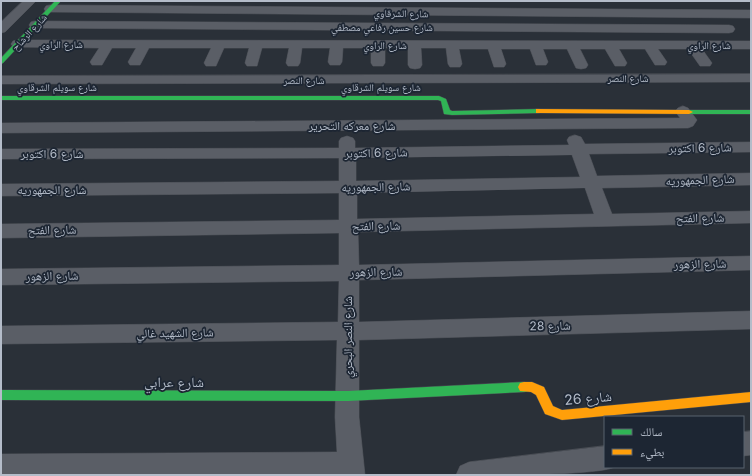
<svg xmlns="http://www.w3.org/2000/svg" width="752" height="476" font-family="Inter,'Noto Naskh Arabic',sans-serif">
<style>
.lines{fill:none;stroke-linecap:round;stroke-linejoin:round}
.street-casing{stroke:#484c53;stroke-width:1}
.fast-casing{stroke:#484c53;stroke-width:1}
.slow-casing{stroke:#484c53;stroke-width:1}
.street{fill:#5a5e66;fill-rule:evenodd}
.fast{fill:#30b455;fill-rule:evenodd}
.slow{fill:#ff9f0a;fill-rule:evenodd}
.labels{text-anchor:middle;stroke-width:3.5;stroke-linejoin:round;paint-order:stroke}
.far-street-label{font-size:10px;fill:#b4bcc9;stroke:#1d2633}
.street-label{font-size:12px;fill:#b4bcc9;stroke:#1d2633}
.near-street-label{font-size:14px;fill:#b4bcc9;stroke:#1d2633}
</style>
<rect width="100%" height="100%" fill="#2a3038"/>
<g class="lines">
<defs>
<path id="street" d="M23,1H36L5,32L1,33V22Z
M50,5L751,10V18L46,12L44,9L46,6Z
M35,21L729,25L733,26L735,29L733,32L729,33L31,28L29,25L31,22Z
M18,40L751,41V49H702L712,63L710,66H700L688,49H658L667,62L665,65H655L645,49H619L627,63L625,66H615L605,49H580L588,65L586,68L581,69L576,68L567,49H543L548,62L546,65H536L530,49H501L506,64L504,67H494L488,49H459L462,64L460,67H450L448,64L446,48H421L422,65L420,68L415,69L410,68L408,65V48H385V63L383,66H373L371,63V48H343L342,62L340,65H330L328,62L330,48H302L300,63L298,66H288L286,63L289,48H262L257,66H247L245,63L249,48H224L216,66H206L204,63L211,48H149L140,65H130L128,62L136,48H112L102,65H92L90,62L99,48L13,47L11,44L13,41Z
M751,74V82L1,84V76Z
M683,106L688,108L697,120L693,126L688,128L1,133V123L680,118L675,111L678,108Z
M575,135L581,137L585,144L751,142V152L589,154L597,176L751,173V185L602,188L612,214L751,211V223L358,232L359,265L751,256V270L359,280V322L751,311V329L359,340V417L365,475H1V454L337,452L335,417L337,340L1,344V326L338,322L339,281L1,285V269L339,265V233L1,238V224L339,220V193L1,196V184L339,181V158L1,159V149L339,148V141L341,138L347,136L353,138L355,141V148L569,145L567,140L569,137ZM572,155L580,177L356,181V158ZM585,188L594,214L357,219V193Z
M751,431V455L743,456V432Z
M605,446V467H615C596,476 485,475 456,475L460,466L469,462Z"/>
<path id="fast" d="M55,1H61L3,63L1,64V58Z
M1,96H439L446,99L450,110L452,111L539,109L543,111L539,113L452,115L444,114L441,101L438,100H1Z
M686,110H751V114H689L685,112Z
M524,382L528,383L530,387L528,391L524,392L348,401L1,400V390L348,391Z"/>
<path id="slow" d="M536,109L689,110L693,112L689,114L539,113H536Z
M524,382H532L544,387L553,406L562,410L751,392V402L562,420L545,414L536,395L531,392L520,391L518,387L520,383Z"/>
</defs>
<use href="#street" class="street-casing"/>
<use href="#fast" class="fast-casing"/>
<use href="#slow" class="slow-casing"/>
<use href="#street" class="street"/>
<use href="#fast" class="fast"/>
<use href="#slow" class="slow"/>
</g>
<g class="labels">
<g class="far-street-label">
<text transform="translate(401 13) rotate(1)" y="4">شارع الشرقاوي</text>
<text x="382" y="31">شارع حسين رفاعي مصطفي</text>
<text transform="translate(29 32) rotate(-47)" y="4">شارع الرشاح</text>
<text x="61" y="48">شارع الراوي</text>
<text x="385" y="49">شارع الراوي</text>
<text x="709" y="49">شارع الراوي</text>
<text x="628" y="82">شارع النصر</text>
<text x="304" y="84">شارع النصر</text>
<text x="57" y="91">شارع سويلم الشرقاوي</text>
<text x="381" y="91">شارع سويلم الشرقاوي</text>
</g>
<g class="street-label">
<text x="352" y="130">شارع معركه التحرير</text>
<text transform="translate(700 148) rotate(-1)" y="4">شارع 6 اكتوبر</text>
<text transform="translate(376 153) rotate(-1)" y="4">شارع 6 اكتوبر</text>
<text x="52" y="158">شارع 6 اكتوبر</text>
<text transform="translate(700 180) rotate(-2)" y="4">شارع الجمهوريه</text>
<text transform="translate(376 187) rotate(-1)" y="4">شارع الجمهوريه</text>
<text x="52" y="194">شارع الجمهوريه</text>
<text transform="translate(700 218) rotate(-1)" y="4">شارع الفتح</text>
<text transform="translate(376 226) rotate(-1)" y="4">شارع الفتح</text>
<text transform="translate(52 230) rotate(-1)" y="4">شارع الفتح</text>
<text transform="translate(700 264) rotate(-1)" y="4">شارع الزهور</text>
<text transform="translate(376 272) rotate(-1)" y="4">شارع الزهور</text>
<text transform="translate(52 276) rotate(-1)" y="4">شارع الزهور</text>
<text transform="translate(550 326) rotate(-1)" y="4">شارع 28</text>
<text transform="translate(175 333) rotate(-1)" y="4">شارع الشهيد غالي</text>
<text transform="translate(348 337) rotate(-90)" y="4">شارع النصر البحري</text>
</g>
<g class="near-street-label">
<text x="174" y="387">شارع عرابي</text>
<text transform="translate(588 398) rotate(-5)" y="5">شارع 26</text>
</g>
</g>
<rect width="752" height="476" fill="none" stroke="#b4bcc9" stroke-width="4"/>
<rect x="604" y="416" width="140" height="52" fill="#1d2633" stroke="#59626f"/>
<rect x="612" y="429" width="20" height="6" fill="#30b455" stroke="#59626f"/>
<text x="640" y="436" font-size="12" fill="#b4bcc9">سالك</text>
<rect x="612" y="449" width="20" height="6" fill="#ff9f0a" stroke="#59626f"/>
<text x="640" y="456" font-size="12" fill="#b4bcc9">بطيء</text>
</svg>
